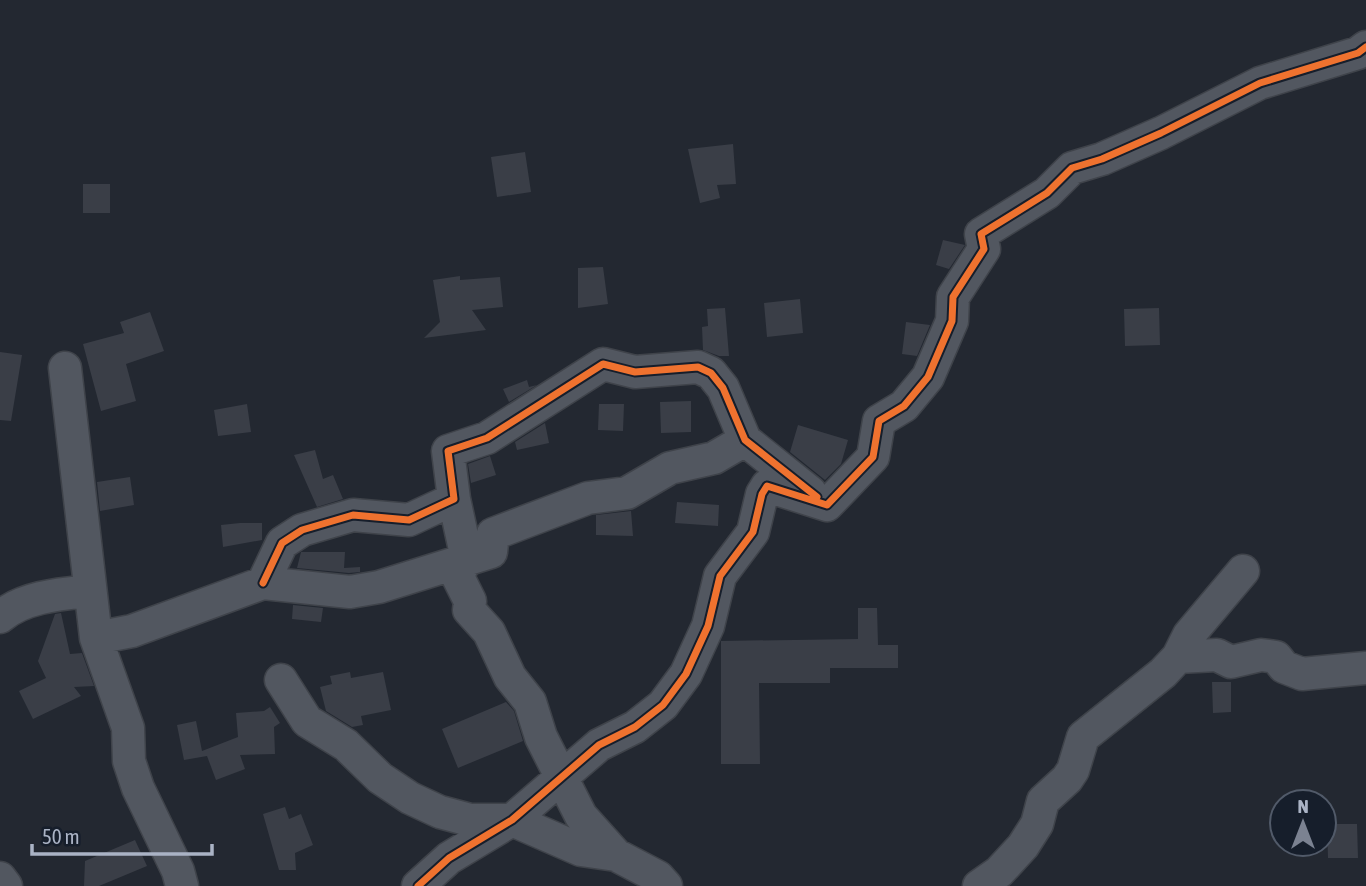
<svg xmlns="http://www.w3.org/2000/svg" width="1366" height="886" font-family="'Asap Condensed',sans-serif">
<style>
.building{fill:#3a3e47}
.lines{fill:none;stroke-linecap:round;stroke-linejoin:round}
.minor-casing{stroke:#3f434a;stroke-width:35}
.minor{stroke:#525760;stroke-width:32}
.cycleway-casing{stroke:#161e2b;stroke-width:11}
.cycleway{stroke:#ef722f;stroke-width:7}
</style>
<rect width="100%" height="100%" fill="#232831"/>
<path class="building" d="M733,144L736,184L717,185L720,198L700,203L688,149Z
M525,152L531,192L497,197L491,157Z
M83,184H110V213H83Z
M943,240L965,245L949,269L936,265Z
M603,267L608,304L578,308V268Z
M460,276V280L500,277L503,307L472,310L486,330L424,338L440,322L433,280Z
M800,299L803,333L767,337L764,303Z
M725,308L729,356H719L703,350L702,327L708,326L707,309Z
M1159,308L1160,345L1125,346L1124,309Z
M150,312L164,351L126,364L136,401L101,411L83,344L124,333L120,322Z
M906,322L930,325L917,356L902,354Z
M0,352L22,355L11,421L0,420Z
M527,380L529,387L537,385L509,402L503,389Z
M691,401V432L661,433L660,402Z
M247,404L251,432L218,436L214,410Z
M599,404H624L623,431L598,430Z
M545,423L549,443L517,450L515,442Z
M798,425L848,440L841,464L825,480L790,452Z
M315,450L323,479L333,475L343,499L317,507L294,455Z
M490,456L496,475L471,483L468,464Z
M130,477L134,505L100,511L97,482Z
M677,502L719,505L718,526L675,523Z
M631,511L633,536L596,535V515Z
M240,523H262V540L223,547L221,525Z
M301,552H345L344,568L360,567V572L349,573L297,568Z
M293,605L323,608L321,622L292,619Z
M858,608H877L878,645H898V668H830V683H759L760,764H721V641L858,639Z
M61,613L70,654L82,653L94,686L74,687L81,696L33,719L19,691L46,678L38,661L55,614Z
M350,672L351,678L383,672L391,710L361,716L363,725L352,727L326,711L320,687L332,684L330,676Z
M1212,682H1231V712L1213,713Z
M506,702L514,711L523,741L458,768L442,729Z
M270,707L280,723L274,727L275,754L240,755L245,769L216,780L207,756L184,760L177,725L196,721L202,751L238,737L236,713L264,711Z
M285,807L289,819L301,814L313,845L295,853L296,870H279L263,814Z
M1327,824H1357L1358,858H1328Z
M135,840L147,866L99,886H84L85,861Z"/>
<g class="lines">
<defs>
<path id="minor" d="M65,368L96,638L128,728L129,761L138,788L178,871L182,886
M454,499L467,559L457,575L470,601L469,610L489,632L510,677L530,702L541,737L581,816L616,855L658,877L666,886
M263,583L282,543L302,530L353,515L409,520L454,499L448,451L487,438L603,364L635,372L698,367L711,373L723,388L745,440L810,492
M0,617C23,597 60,594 89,591
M96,638L132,631L263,583L350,592L379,587L491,552L493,534L588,498L627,493L670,468L714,458L745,440
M1178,657L1217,655L1231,662L1261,655L1276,657L1284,667L1302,674L1366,668
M281,680L307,721L346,745L380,778L410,798L440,812L470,820H512L581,850L616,855
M0,878L6,886
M418,886L449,858L512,820L599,745L635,727L663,705L686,674L708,626L720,576L753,532L762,494L767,486L827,505L873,457L879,421L904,406L928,377L952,321L953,297L984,249L981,234L1047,193L1072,168L1102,159L1161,133L1260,83L1358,53L1366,47
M979,886L999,872L1023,846L1037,824L1043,801L1067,779L1073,770L1083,737L1163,673L1178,657L1189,635L1243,571"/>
</defs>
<use href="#minor" class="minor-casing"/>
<use href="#minor" class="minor"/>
<defs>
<path id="cycleway" d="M263,583L282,543L302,530L353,515L409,520L454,499L448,451L487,438L603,364L635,372L698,367L711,373L723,388L745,440L817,497
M418,886L449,858L512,820L599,745L635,727L663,705L686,674L708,626L720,576L753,532L762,494L767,486L827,505L873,457L879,421L904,406L928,377L952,321L953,297L984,249L981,234L1047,193L1072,168L1102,159L1161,133L1260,83L1358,53L1366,47"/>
</defs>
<use href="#cycleway" class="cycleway-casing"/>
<use href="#cycleway" class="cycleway"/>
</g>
<g transform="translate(1303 823)"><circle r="33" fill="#161e2b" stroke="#515a69" stroke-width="2"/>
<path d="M0-5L12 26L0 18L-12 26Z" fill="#7b8291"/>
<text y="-10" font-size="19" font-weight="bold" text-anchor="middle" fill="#aab3c5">N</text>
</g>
<path d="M32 844v10h180v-10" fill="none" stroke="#aab3c5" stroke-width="3.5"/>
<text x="42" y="844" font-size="21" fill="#aab3c5" stroke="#161e2b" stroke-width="5" paint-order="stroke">50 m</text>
</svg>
